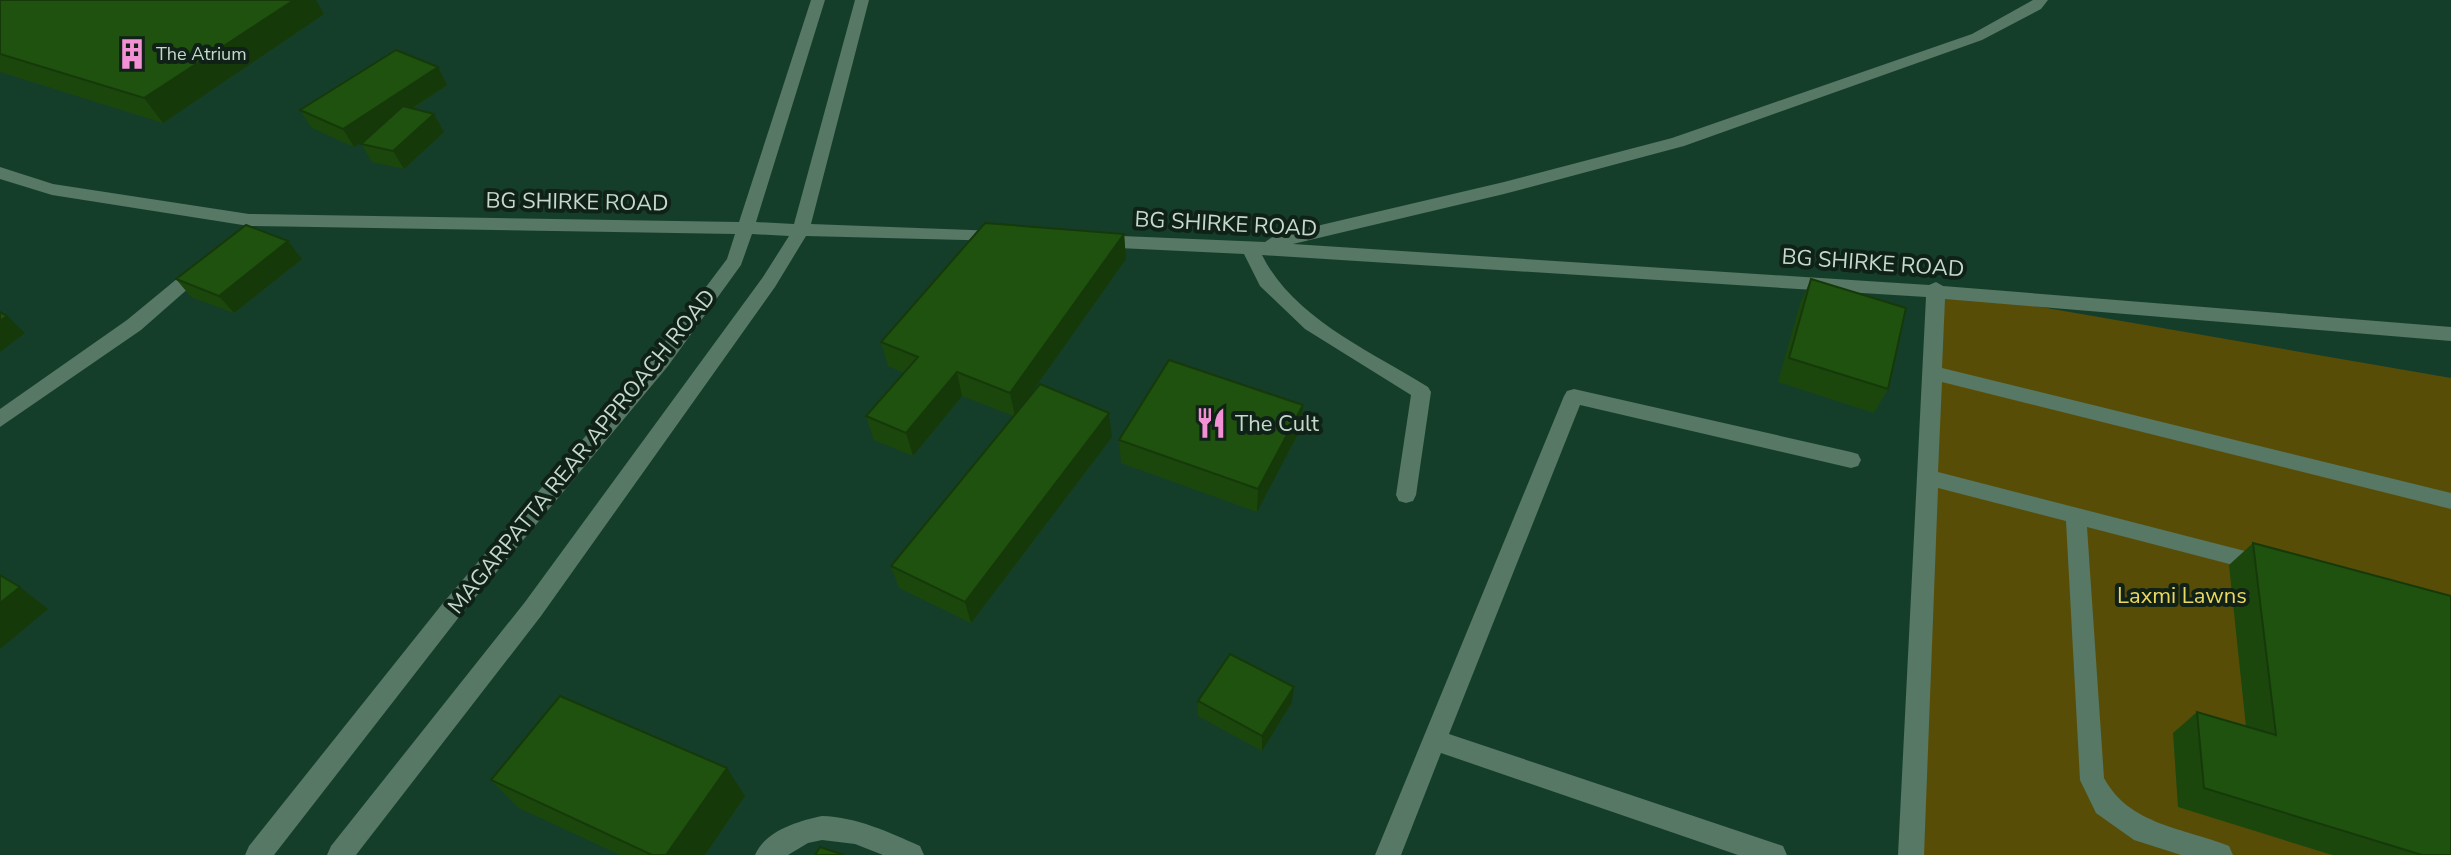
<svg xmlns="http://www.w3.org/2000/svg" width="2451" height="855" font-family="'Nunito Sans',sans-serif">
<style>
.green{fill:#584d07}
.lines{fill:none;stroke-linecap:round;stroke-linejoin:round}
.minor{fill:#567865;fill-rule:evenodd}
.wall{fill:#1b470d}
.shaded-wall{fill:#16390a}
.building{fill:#1f520f;stroke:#16390a;stroke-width:2}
.labels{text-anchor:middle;stroke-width:8;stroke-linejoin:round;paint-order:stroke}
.far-poi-label{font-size:18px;fill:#c5dacd;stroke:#102118;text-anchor:start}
.street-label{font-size:22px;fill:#c5dacd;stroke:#102118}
.poi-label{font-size:22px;fill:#c5dacd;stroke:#102118;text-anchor:start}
.park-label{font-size:22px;fill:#ecd75f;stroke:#102118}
</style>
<rect width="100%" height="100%" fill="#153e2a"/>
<path class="green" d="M1936,289L2451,378V855H1911Z"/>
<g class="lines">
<path class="minor" d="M811,0H825L756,222L794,224L855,0H869L811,224L998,231L1004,233L1007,237L1004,241L806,236L775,287L541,616L356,855H327L331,846L525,602L763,277L789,236L752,234L741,265L668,366L459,617L274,855H245L249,846L443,603L654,356L727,259L735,234L249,226L52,195L0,179V167L53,184L249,214L739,222Z
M2033,0H2048L2041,9L1982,40L1684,146L1504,194L1293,244L1929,285L1936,282L1943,286L2451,327V341L1945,299L1942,368L2451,493V509L1942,382L1938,472L2272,558L2275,564L2272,570L2264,573L2087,527L2104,778C2129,825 2184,828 2229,846L2233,855H2181L2134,840L2096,813L2080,780L2066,521L1938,488L1924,855H1898L1926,297L1262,255C1293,318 1370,351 1428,387L1431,392L1416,495L1413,501L1406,503L1399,501L1396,495L1411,395L1305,329L1260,286L1244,254L1098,247L1089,241L1098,235L1265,242L1274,236L1504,182L1672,138L1972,34Z
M201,262L207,264L210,268L207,272L141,330L0,427V409L127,320L195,264Z
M1574,389L1851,452L1858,454L1861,460L1858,466L1851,468L1580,405L1449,734L1774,843L1783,846L1787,855H1738L1441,753L1401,855H1375L1564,396L1567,391Z
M822,816C857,817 888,832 920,846L924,855H883L855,844L822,840L808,843L788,855H755C765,831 798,821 822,816Z"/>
</g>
<path class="wall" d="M1,0H316L324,14L163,123L0,72V1Z
M438,67L447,85L412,109L434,114L444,132L404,169L372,162L361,144L365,140L354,147L312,128L300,110Z
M1124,234L1126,259L1023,404L1112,437L971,623L899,588L891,566L1014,416L962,396L913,456L874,440L866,416L904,373L888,366L881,342Z
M288,241L302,259L234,313L191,297L176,279Z
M1811,279L1888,389L1874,413L1778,382L1800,304Z
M1301,428L1257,512L1121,463L1119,440Z
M2253,543L2451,855H2332L2178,807L2173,733L2197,712L2246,727L2229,565Z
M1198,701L1292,702L1262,751L1198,716Z
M491,780L745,796L705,855H620L519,808Z"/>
<path class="shaded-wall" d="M294,0H316L324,14L163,123L144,98Z
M438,67L447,85L354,147L343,129Z
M434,114L444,132L404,169L393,151Z
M1124,234L1126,259L1015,416L1010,393Z
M288,241L302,259L234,313L219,296Z
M7,316L25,333L0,352V321Z
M957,372L962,396L913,456L906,433Z
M1303,405L1301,428L1257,512L1258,489Z
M1109,413L1112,437L971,623L965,602Z
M20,587L48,609L0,649V603Z
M1294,687L1292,702L1262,751V736Z
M727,768L745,796L705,855H666Z"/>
<path class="building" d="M1,0H294L144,98L0,54V1Z
M396,50L438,67L343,129L300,110Z
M403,106L434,114L393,151L361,144Z
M985,223L1124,234L1010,393L957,372L906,433L866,416L918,357L881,342Z
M246,225L288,241L219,296L176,279Z
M1811,279L1906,308L1888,389L1789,358Z
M0,312L7,316L0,321Z
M1169,360L1303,405L1258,489L1119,440Z
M1040,384L1109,413L965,602L891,566Z
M2253,543L2451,596V855H2422L2204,788L2197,712L2276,735Z
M0,575L20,587L0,603Z
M1230,654L1294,687L1262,736L1198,701Z
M560,696L727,768L666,855H652L491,780Z
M820,847L844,855H815Z"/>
<defs>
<symbol id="building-bare" viewBox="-9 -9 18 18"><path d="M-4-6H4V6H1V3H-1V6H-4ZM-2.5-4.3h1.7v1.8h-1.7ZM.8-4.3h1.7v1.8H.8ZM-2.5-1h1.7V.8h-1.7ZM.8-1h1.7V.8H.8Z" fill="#f391d5" stroke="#102118" stroke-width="2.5" paint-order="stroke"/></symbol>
<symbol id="restaurant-bare" viewBox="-9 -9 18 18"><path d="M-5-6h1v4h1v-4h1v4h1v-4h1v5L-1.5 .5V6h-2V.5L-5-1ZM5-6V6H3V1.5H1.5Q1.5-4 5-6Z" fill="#f391d5" stroke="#102118" stroke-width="2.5" paint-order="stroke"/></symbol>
</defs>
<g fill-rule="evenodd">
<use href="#building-bare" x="110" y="32" width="44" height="44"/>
<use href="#restaurant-bare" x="1189" y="401" width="44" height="44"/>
</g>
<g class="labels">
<g class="far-poi-label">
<text x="156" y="60">The Atrium</text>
</g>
<g class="street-label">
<text transform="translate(577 201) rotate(1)" y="8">BG SHIRKE ROAD</text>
<text transform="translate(1226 223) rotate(3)" y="8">BG SHIRKE ROAD</text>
<text transform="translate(1873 262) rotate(4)" y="8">BG SHIRKE ROAD</text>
<text transform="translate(581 451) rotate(-51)" y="8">MAGARPATTA REAR APPROACH ROAD</text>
</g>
<g class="poi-label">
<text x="1235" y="431">The Cult</text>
</g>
<g class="park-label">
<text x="2182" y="603">Laxmi Lawns</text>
</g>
</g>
</svg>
